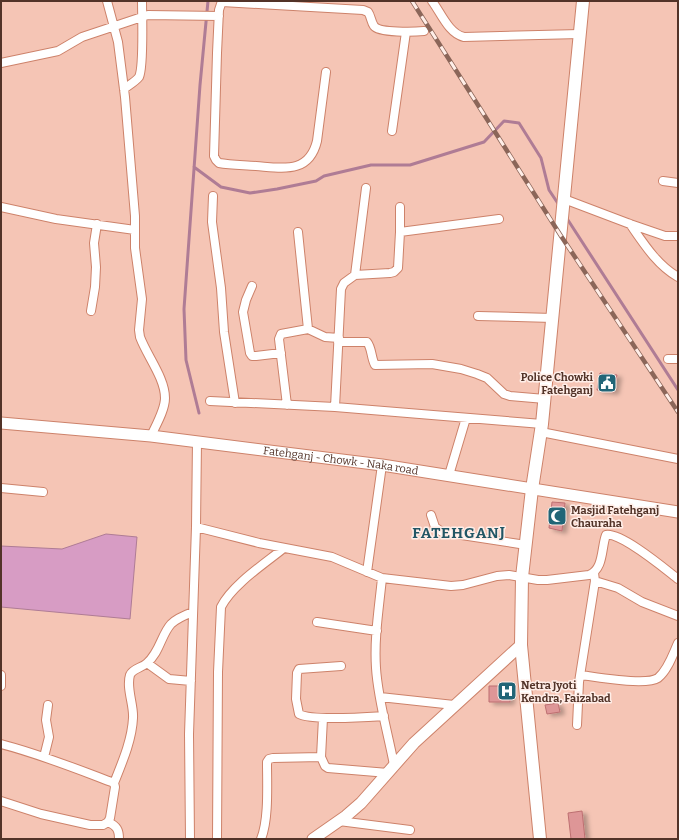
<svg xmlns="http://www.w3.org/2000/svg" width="679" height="840" font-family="Bitter,serif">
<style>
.water{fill:#d79cc4;stroke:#af7c95}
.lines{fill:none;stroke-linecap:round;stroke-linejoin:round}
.stream{stroke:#af7c95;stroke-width:3}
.building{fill:#de9697;stroke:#bd6f71;filter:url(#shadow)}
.street-casing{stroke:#cd826a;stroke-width:10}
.secondary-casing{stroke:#cd826a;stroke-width:13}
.primary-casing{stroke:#cd826a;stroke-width:14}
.street{stroke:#fff;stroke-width:8}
.secondary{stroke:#fff;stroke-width:11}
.primary{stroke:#fff;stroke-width:12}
.rail-casing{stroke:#8b6659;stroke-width:4.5}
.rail{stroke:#ffeee8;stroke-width:3;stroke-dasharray:9;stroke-linecap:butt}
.labels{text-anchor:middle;stroke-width:3;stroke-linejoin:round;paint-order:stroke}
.poi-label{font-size:11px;font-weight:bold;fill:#523328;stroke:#ffeee8;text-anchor:start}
.street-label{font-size:11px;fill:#523328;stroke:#ffeee8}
.district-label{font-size:15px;font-weight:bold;letter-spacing:1px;fill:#225665;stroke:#ffeee8}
</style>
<defs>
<filter id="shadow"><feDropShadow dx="4.5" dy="2.5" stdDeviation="2" flood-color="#0004"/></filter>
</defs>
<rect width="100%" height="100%" fill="#f5c5b5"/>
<path class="water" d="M106,534L137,537L130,619L1,607V546L62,549Z"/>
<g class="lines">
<path class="stream" d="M194,167L221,187L250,193L277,189L316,181L324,176L371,165H410L484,142L504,121L519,123L541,158L549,190L559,205
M566,217L678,390
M199,413L186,360L184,309L200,85L208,1"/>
</g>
<path class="building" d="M600,373L617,375L614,392L597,390Z
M552,502L565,503L562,531L549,528Z
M489,686H510V702H489Z
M558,703L560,712L547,714L545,705Z
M582,811L585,839H571L568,813Z"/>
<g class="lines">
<defs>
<path id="street" d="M107,1L118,42L125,97L135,216V248L142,299L139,330L140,337C147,356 165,378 165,398C165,410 156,425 151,436
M222,1L219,10L217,53L214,156L216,160L219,163C231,165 244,165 256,166C283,168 309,174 317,141L326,72
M432,1C441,13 449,34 464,37L580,34
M222,2L363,10L368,12C371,16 371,22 374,26C379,33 414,32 424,31
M1,63L58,51L82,37L148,15L219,16
M124,89C129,85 135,82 139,77C144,67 142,15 142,1
M392,131L406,32
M663,181L678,183
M213,196L212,222L221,288L224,332L235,403
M564,199L630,224L665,236H678
M1,207L56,219L135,230
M630,224C644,244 657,265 678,277
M298,232L308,329
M400,232L499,219
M355,275L390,273L394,272L398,268L400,232V207
M252,286L246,300L243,312L250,353L252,356H256L281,353
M91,311L95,287L96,267L94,243L97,224
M478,316L553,318
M338,342H367C372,348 371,358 375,365L432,364L461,369L477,374L487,378L504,394L510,396L545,399
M668,359H678
M210,401L335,407L341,289L344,283L355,275L366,188
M287,405L279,339L281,334L308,329L325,337L339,338
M335,407L542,424
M541,432L678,459
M449,475L466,418
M1,488L43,492
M431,515L435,527L442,532L526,545
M196,527L259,543L332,557L382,578L451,586L463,585L497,576L509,575L538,580H547L589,575C604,569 601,548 606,535C621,532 665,569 678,579
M367,572L382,465
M382,578C379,608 374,638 376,668C378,700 388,733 394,765
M595,581L618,588L642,602L678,616
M317,622L377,631
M147,663L169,679L191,681
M341,666L299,669L297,673L296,699L299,714C311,721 368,717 384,716
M1,675V686
M581,675C596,677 646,686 658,678C668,670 673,654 678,643
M380,697L454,705
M323,718L321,757L325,766L328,768L388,773
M577,725L579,682L595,581L594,573
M1,744C40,754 77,769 114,783L115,787L110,818L108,822L103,825H90L41,814L1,801
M44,757L49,737L46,720L48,705
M114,783C122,763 132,740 133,718C134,705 126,688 130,675C133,668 142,668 147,663C160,652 161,635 171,624C177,618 185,615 193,612
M339,821L410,830
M108,822C117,826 119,830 119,839
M190,839L189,734L196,527L197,441
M217,839L218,672L221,607C232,585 264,564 284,548
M261,839C269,819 267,785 267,762L269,759L273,758L321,757"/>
<g id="secondary">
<path id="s1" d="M1,423L151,436L382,465L678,512"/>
<path d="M313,839L346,816L361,803L414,743L521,645"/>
</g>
<path id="primary" d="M540,839L521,645L522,577L532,489L542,424L583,1"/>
</defs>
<use href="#street" class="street-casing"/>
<use href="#secondary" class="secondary-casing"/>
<use href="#primary" class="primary-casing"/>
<use href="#street" class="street"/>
<use href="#secondary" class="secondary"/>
<use href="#primary" class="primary"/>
<defs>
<path id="rail" d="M412,1L561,236L678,412"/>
</defs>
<use href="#rail" class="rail-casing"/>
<use href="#rail" class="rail"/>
</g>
<defs>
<symbol id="civic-square" viewBox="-11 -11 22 22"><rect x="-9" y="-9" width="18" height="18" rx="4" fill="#216577" stroke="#ffeee8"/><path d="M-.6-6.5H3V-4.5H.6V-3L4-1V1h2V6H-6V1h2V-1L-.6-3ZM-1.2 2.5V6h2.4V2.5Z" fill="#fff"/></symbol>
<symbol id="mosque-square" viewBox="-11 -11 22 22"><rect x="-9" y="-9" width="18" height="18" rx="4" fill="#216577" stroke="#ffeee8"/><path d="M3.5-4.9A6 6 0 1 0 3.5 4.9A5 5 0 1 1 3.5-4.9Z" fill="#fff"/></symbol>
<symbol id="hospital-square" viewBox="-11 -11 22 22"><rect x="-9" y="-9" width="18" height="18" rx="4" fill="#216577" stroke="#ffeee8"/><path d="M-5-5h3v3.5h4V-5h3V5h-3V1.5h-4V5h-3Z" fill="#fff"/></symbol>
</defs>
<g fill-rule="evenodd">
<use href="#civic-square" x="596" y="372" width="22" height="22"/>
<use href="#mosque-square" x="546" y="505" width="22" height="22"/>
<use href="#hospital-square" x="496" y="680" width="22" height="22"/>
</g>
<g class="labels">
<g class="poi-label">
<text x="593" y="381" text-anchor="end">Police Chowki<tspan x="593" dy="13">Fatehganj</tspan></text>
<text x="571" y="514">Masjid Fatehganj<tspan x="571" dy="13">Chauraha</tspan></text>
<text x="521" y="689">Netra Jyoti<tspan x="521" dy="13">Kendra, Faizabad</tspan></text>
</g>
<g class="street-label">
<text dy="4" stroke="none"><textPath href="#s1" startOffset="342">Fatehganj - Chowk - Naka road</textPath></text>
</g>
<g class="district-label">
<text x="459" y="538">FATEHGANJ</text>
</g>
</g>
<rect width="679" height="840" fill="none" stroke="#523328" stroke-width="4"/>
</svg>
